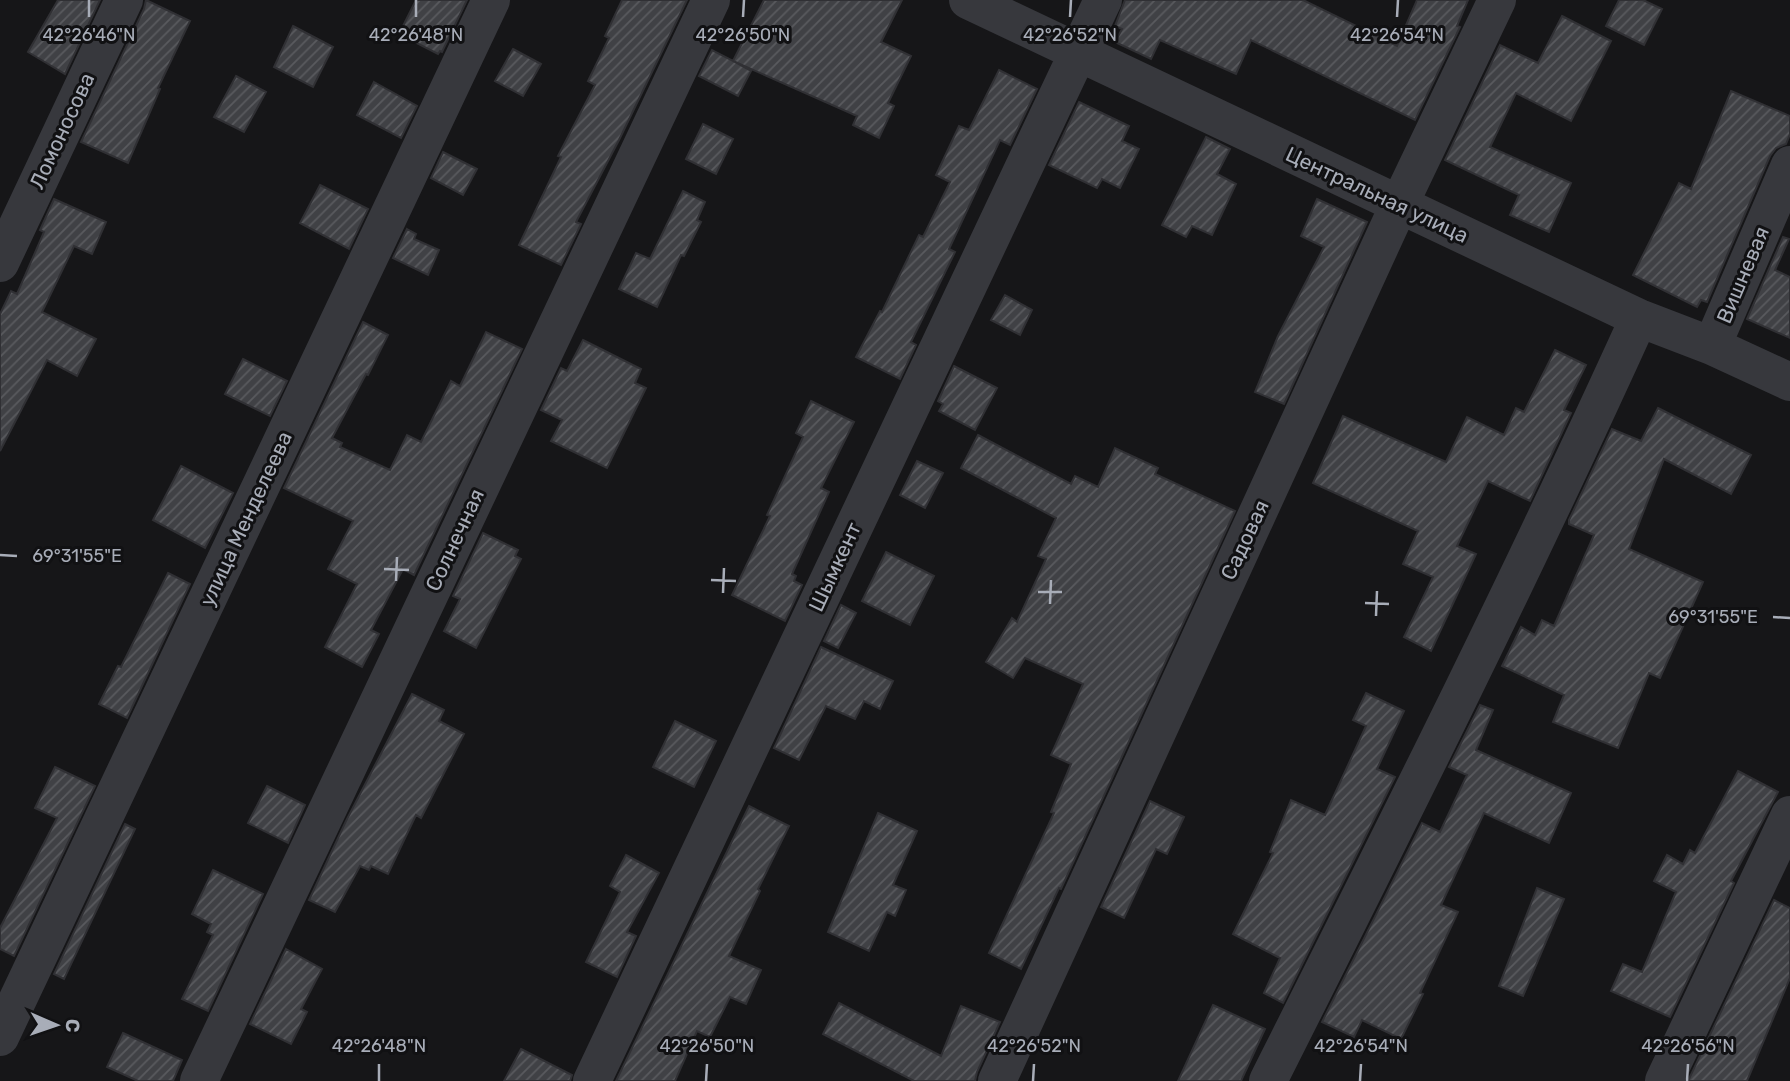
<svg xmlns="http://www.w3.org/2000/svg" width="1790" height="1081" font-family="Rubik,sans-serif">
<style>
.building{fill:url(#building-hatch);stroke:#303034;stroke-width:2}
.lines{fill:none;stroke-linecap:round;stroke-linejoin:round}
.minor{stroke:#37383d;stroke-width:38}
.ticks{fill:none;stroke:#a8adb8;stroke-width:2.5}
.labels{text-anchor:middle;stroke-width:6;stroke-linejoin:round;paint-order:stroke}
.street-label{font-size:21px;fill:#a8adb8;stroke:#111113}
.ticks-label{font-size:18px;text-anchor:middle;fill:#a8adb8;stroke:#111113;stroke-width:6;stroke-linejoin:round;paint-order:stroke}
</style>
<defs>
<pattern id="building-hatch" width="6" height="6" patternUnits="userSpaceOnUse" patternTransform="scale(1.75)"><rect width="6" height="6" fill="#404145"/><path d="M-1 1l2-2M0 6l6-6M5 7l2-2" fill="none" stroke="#595a5e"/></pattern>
</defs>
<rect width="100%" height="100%" fill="#161618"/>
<path class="building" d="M58,0H100L65,74L28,52Z
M146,0L190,21L158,88L160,89L128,163L81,142L144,9Z
M416,0H467L442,52L440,51L438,54L399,34Z
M622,0H687L619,140L576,222L581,224L561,265L519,245L561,157L558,156L595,85L588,81L609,38L605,36Z
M764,0H902L881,42L911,56L888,103L894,106L879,138L853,125L857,116L733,61L751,71L738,96L699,76L712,50L733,61Z
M1125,0H1303L1397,46L1417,0H1468L1457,26L1460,27L1415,120L1251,40L1236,74L1160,40L1151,59L1115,42L1122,29L1115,26Z
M1619,0H1643L1662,9L1644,45L1606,26Z
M1562,16L1611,41L1571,121L1516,93L1490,147L1571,183L1549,232L1510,215L1519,195L1445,160L1500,45L1538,63Z
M293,26L333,47L313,87L274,67Z
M513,49L541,64L523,96L495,81Z
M999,70L1037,89L1010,145L1000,140L949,249L955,252L911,342L916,345L900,379L856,357L880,311L882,312L919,235L923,237L950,182L936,175L959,126L969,130Z
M236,76L266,92L244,132L214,117Z
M374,82L417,106L401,138L357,115Z
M1731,91L1790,116V134L1786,144L1776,148L1770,156L1707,302L1701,300L1697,307L1633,275L1679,183L1691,189Z
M1079,102L1129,126L1122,141L1139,149L1120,188L1102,179L1097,188L1049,165Z
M703,124L733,139L716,174L686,159Z
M1206,137L1230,149L1217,174L1236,184L1212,235L1192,226L1186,237L1162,225Z
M443,152L477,169L463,195L431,178Z
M320,185L368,209L349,249L300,223Z
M683,191L705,202L697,220L701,222L684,256L681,255L657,307L619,289L636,253L650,259Z
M54,199L106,222L92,254L74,246L42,312L96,339L77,376L47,360L0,451V314L11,291L17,294L44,232L40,230Z
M1317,199L1367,222L1284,404L1255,392L1278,336L1324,247L1301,236Z
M407,229L416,234L414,239L439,250L428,275L393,258Z
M1783,237L1789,239L1775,270L1790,277V338L1747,319Z
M1005,295L1032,310L1020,335L991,320Z
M363,322L388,335L368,375L366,374L332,438L342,443L340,447L390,470L407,435L421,442L451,381L460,386L486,332L522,349L414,575L403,569L371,630L379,634L362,667L325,647L357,584L328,569L353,521L284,488Z
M583,340L641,369L635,383L646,388L607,468L551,441L562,420L541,410L561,368L567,371Z
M1555,350L1586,365L1564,410L1571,413L1530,501L1488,481L1457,546L1476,554L1431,651L1404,637L1433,577L1403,564L1418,531L1313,483L1343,416L1446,462L1467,417L1504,435L1516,408L1524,412Z
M243,359L287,381L270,416L225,394Z
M954,366L997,388L975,430L939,411L943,404L938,401Z
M811,401L854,422L821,488L829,492L792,574L796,576L794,581L802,585L785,621L732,595L770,516L767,515L803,437L796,433Z
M1658,408L1751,455L1731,494L1664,459L1629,549L1703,582L1660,678L1649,673L1618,748L1553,722L1564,695L1502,666L1521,627L1535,635L1542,620L1554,626L1594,535L1569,524V520L1612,429L1641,441Z
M978,435L1071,484L1075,476L1098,487L1115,448L1158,468L1155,474L1235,511L1061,889L1059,888L1021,969L989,953L1054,813L1051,812L1071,764L1051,755L1083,684L1025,658L1013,678L986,662L1012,618L1017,622L1046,559L1038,556L1056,518L961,468Z
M917,461L943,473L925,508L900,495Z
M181,466L233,493L205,548L153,520Z
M483,533L518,550L515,556L521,559L476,648L444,631L460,599L453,596Z
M886,552L934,576L910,625L862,601Z
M168,573L190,584L127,718L99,704L118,666L121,667Z
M841,605L856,613L838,648L824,641Z
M821,647L893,681L880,709L864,701L855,719L826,706L799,760L774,748Z
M1366,693L1404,711L1377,769L1395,777L1283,1003L1264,993L1280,958L1233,934L1273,853L1270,852L1291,800L1325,815L1366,726L1353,720Z
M412,694L444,710L439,721L464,734L421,818L416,815L388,874L371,866L369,870L360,866L335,912L309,900L346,821Z
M1480,705L1493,710L1476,750L1571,793L1549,843L1484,813L1441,905L1458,912L1420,993L1423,994L1401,1039L1362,1020L1354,1037L1322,1022L1422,823L1440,832L1467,775L1449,767Z
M675,721L716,741L694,787L653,767Z
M55,767L95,786L14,956L0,949V928L57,818L35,808Z
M1738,771L1778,792L1731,881L1734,883L1670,1017L1611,991L1623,964L1642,972L1676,892L1654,881L1667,855L1683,864L1690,850L1695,853Z
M267,786L305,805L288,843L248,823Z
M1150,801L1184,817L1167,854L1156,849L1124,918L1101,907Z
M749,806L789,826L758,889L760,891L729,956L761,970L746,1004L730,997L710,1037L697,1031L675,1081H616Z
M878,813L917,831L893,885L906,890L895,916L887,912L869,951L828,932Z
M125,824L135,829L64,979L54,974Z
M626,855L659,873L627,932L636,936L617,977L586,962L620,892L610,886Z
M213,870L263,894L208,1011L182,999L213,935L207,932L211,924L192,914Z
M1537,888L1564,899L1523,996L1499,986Z
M1774,900L1790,908V978L1747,1081H1688Z
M286,949L322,969L301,1009L307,1012L291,1044L250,1024Z
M839,1003L941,1056L961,1006L1000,1022L977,1072L975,1081H914L823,1034Z
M1213,1005L1265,1029L1241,1081H1178Z
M123,1033L182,1060L173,1081H138L107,1067Z
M521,1049L572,1075L570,1081H504Z"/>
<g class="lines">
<path class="minor" d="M968,0L1639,318L1712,346L1790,382
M0,263L124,0
M1712,346L1790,165
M0,1037L491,0
M199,1081L711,0
M592,1081L1103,0
M997,1081L1399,205L1497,0
M1268,1081C1395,828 1522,576 1639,318
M1664,1081L1790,815"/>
</g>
<path class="ticks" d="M89,17V0M416,17V0M743,17L744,0M1070,17L1071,0M1397,17L1398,0M0,555L17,556M384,569L409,570M711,580L736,581M396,581L397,557M1038,592H1062M723,593L724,568M1365,603L1389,604M1050,604L1051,580M1376,616L1377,591M1773,617L1790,618M379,1081V1064M706,1081L707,1064M1033,1081L1034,1064M1360,1081L1361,1064M1687,1081L1688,1064"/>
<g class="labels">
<g class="street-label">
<text transform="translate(62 131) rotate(-65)" y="7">Ломоносова</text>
<text transform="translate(1377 195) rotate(25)" y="7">Центральная улица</text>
<text transform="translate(1743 275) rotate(-67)" y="7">Вишневая</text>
<text transform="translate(246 519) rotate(-65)" y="7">улица Менделеева</text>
<text transform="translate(455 540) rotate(-65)" y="7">Солнечная</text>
<text transform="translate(1245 540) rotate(-65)" y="7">Садовая</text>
<text transform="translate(835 567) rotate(-65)" y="7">Шымкент</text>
</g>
</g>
<g class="ticks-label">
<text x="89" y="41">42°26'46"N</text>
<text x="416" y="41">42°26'48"N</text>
<text x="743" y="41">42°26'50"N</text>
<text x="1070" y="41">42°26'52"N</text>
<text x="1397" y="41">42°26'54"N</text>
<text x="77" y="562">69°31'55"E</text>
<text x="1713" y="623">69°31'55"E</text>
<text x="379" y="1052">42°26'48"N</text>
<text x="707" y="1052">42°26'50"N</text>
<text x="1034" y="1052">42°26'52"N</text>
<text x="1361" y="1052">42°26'54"N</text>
<text x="1688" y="1052">42°26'56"N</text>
</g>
<g transform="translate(56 1025) rotate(92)" stroke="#111113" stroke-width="5" paint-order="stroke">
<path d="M0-5L12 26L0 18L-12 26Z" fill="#a8adb8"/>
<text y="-10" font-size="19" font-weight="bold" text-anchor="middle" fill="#a8adb8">С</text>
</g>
</svg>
